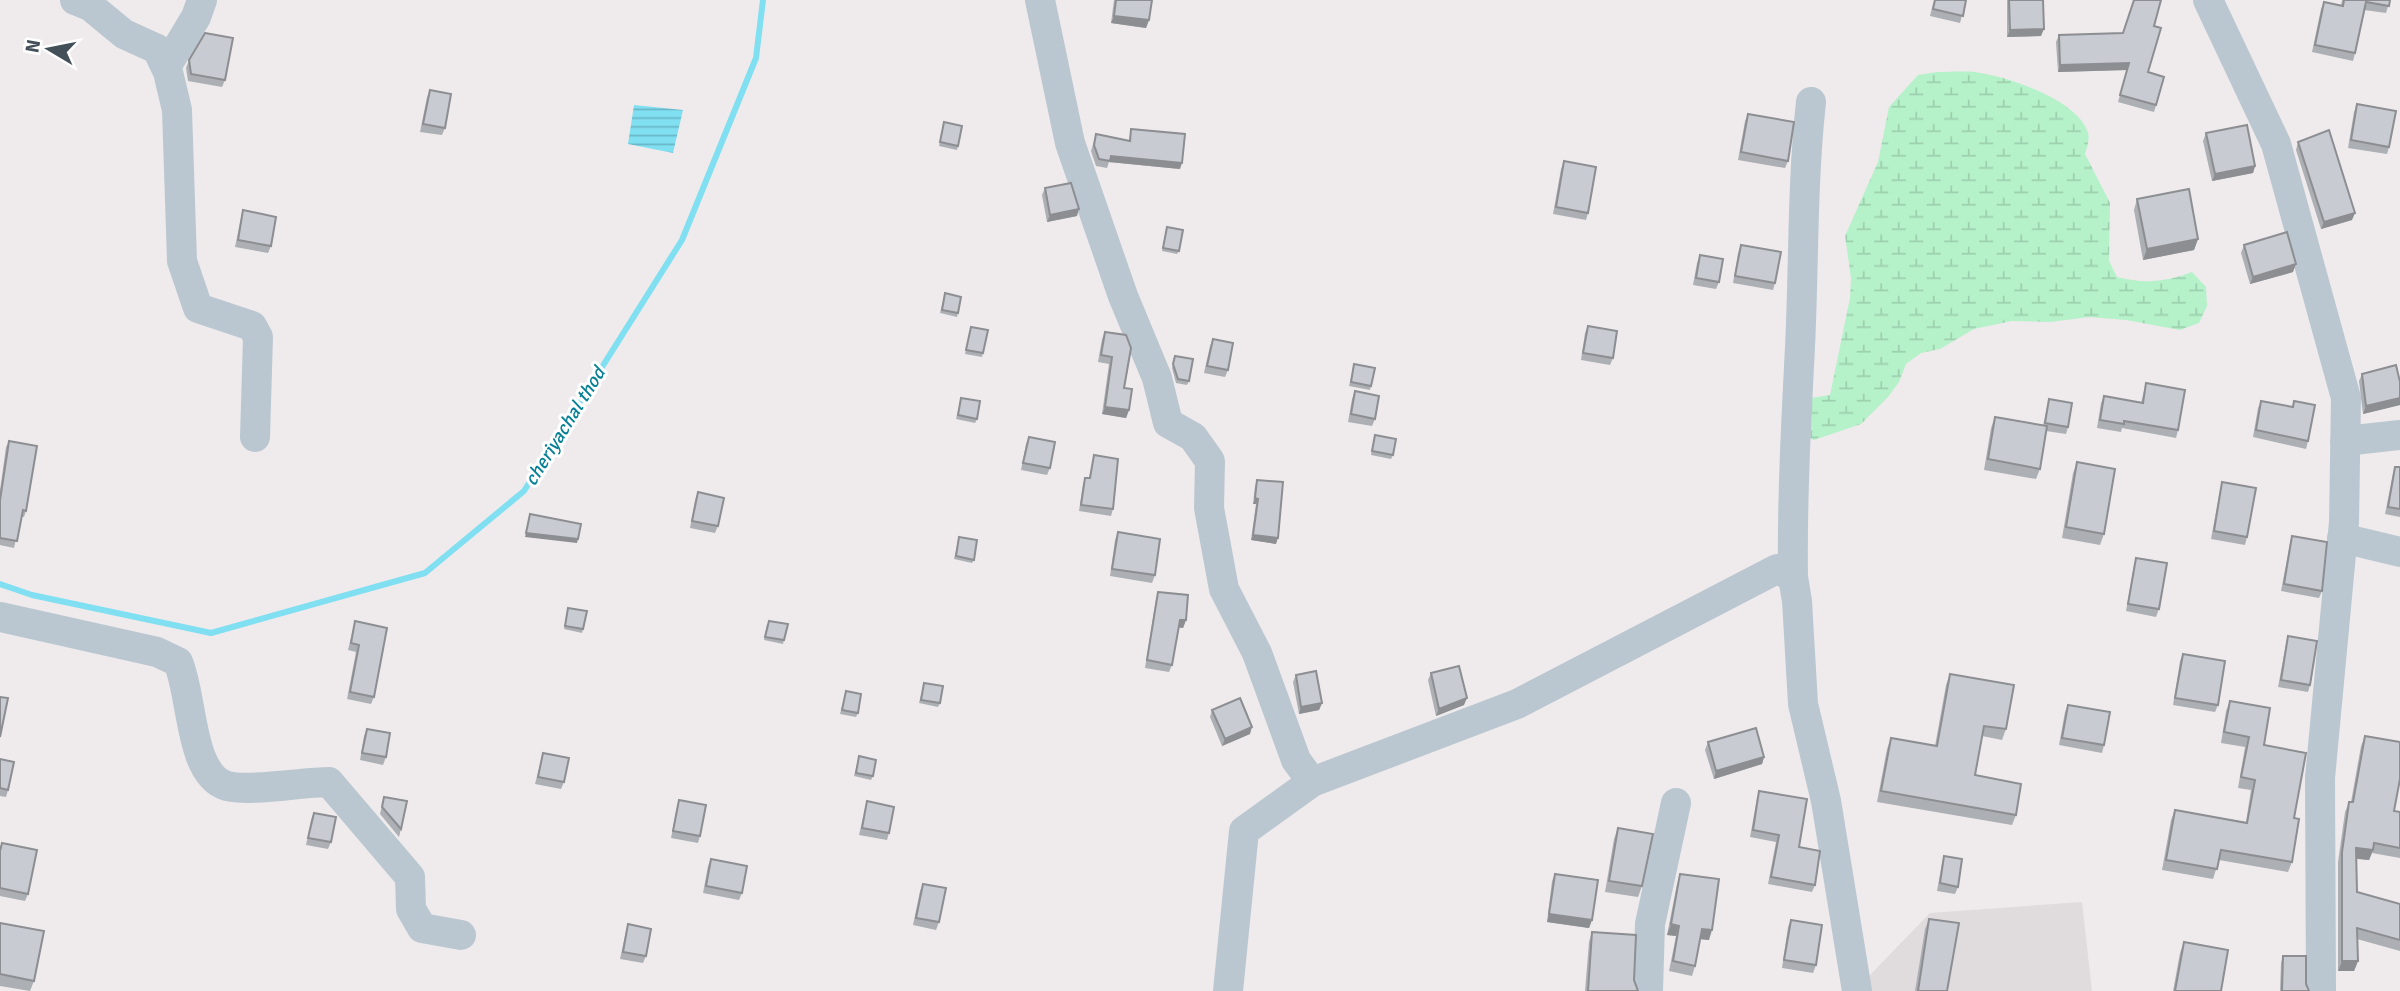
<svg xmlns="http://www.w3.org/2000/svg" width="2400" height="991" font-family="Signika,sans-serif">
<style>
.education{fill:#e0dcde}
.wetland{fill:url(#wetland-marsh)}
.water{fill:url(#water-rules)}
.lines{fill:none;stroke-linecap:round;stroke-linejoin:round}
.stream{stroke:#80dff1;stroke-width:6}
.minor{stroke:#bbc7d0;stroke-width:30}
.wall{fill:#acafb4}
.shaded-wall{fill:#8c8e92}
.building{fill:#c8cbd1;stroke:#8c8e92;stroke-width:2}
.labels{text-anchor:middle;stroke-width:6;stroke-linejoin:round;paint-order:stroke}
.water-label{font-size:19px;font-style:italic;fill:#068096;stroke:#fff}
</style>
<defs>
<pattern id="wetland-marsh" width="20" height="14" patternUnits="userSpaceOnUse" patternTransform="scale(1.75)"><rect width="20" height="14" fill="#b5f1c9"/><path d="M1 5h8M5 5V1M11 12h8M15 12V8" fill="none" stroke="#9dd0af"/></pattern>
<pattern id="water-rules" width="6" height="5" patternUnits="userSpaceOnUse" patternTransform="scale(1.75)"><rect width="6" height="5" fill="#80dff1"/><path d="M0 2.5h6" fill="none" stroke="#6ab7c6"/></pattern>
</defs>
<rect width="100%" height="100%" fill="#efebec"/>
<path class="education" d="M2082,902L2092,991H1869L1867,978L1930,913Z"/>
<path class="wetland" d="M1937,72C1949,72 1963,71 1975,72C2006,76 2079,100 2088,133C2090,139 2087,147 2085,154L2110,203L2109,261L2117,277C2143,284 2167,282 2192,272L2206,287L2207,306L2199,323L2180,330L2126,320L2089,317L2050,322L2012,321L1974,329L1940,349L1921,353L1906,364L1899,382L1888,397L1861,424L1814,440L1805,436L1811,398L1830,395L1850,298L1851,278L1845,236L1878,162L1889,107L1918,75Z"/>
<path class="water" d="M634,105L683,110L673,153L628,144Z"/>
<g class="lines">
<path class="stream" d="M0,584L32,595L211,633L425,573L524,491L682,240L756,58L763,0"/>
<path class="minor" d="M75,0L90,6L124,34L157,49L168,72L177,110L182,261L198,308L252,326L258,337L255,437
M1040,0L1070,143L1123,296L1157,378L1168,423L1193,437L1210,461L1209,508L1224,589L1257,653L1296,760L1312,782L1244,831L1228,991
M2208,0L2276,144L2346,398L2344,522L2320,778L2321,991
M166,67L196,17L202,0
M2345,441L2400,435
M2342,538L2400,552
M1793,577C1792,500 1796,424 1800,347C1804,265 1802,184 1811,102
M0,617L157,652L178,662C193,696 189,775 227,786C250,792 302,782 329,782L410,877L411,909L422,928L461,935
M1312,782L1517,704L1777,569L1793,577L1797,601L1803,704L1826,801L1857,991
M1648,991L1650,924L1676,803"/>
</g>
<path class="wall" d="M1114,0H1152L1149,20L1146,28L1111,23Z
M1934,0H1966L1960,23L1930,16Z
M2007,0H2043L2041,36L2007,37Z
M2342,0H2390L2386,13L2364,10L2355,53L2353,61L2312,52L2321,9L2324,2L2341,6Z
M2154,26L2148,72L2156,105L2154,112L2118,102L2127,70L2058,72L2056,42L2059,35L2123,33Z
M189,60L225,80L222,87L188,81L186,68Z
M430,90L445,128L442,135L420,132L427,97Z
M2357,104L2389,147L2387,154L2348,148L2354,112Z
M1748,114L1788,161L1785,168L1738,160L1745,121Z
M944,122L958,146L957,150L939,146Z
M1131,129L1180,169L1109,162L1107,168L1096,166L1091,151L1096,134L1129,141Z
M2206,133L2255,166L2253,173L2212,181L2203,141Z
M2298,142L2352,220L2321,229L2296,150Z
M1564,161L1588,213L1586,220L1553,214L1561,169Z
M1045,188L1077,216L1047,222L1042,195Z
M2137,199L2198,239L2194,250L2143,260L2134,210Z
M243,210L271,246L268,253L235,247L241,218Z
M1167,227L1179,251L1177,254L1162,251Z
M1741,245L1775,283L1773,290L1733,283L1738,253Z
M2244,245L2293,272L2250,284L2241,253Z
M1700,255L1719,282L1716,289L1693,285L1697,263Z
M945,293L958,313L957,317L940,313Z
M1588,326L1613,358L1610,365L1581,360L1585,333Z
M971,327L983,353L982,357L965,354Z
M1105,332L1124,388L1129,410L1126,418L1102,414L1109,364L1098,362L1102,339Z
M1213,339L1228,370L1225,377L1204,373L1210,346Z
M1175,356L1189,381L1187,385L1176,383L1172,368Z
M1354,364L1371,386L1370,390L1349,386Z
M2362,374L2400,382V405L2363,414L2359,381Z
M2146,383L2178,430L2176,438L2122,428L2121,432L2097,428L2101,403L2104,396L2141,403Z
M1355,391L1375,419L1372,426L1348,422L1352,399Z
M961,398L977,419L975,423L956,419Z
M2049,399L2068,427L2066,434L2046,431L2040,469L2036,479L1984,470L1991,428L1995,417L2043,426L2047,407Z
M2261,401L2292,407L2294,401L2308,441L2306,449L2253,437L2258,408Z
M1375,435L1393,455L1391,459L1371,455Z
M1029,437L1050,468L1047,475L1021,470L1026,444Z
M9,441L26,511L24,517H21L14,548L0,545V490L6,447Z
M1094,455L1113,509L1111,516L1079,511L1083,484L1085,478H1089Z
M2077,462L2104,534L2100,545L2062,538L2073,473Z
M2395,467H2400V517L2385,514L2393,474Z
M1257,480L1276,544L1251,540L1256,504H1253L1255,486Z
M2222,482L2247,537L2245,545L2211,539L2220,490Z
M698,492L718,526L715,533L690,528L695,500Z
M1118,532L1155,575L1152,583L1110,576L1115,540Z
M2292,536L2322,591L2319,598L2281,591L2290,543Z
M959,537L974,560L972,563L954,559Z
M2136,558L2159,609L2156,617L2126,611L2134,565Z
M1158,592L1186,620L1183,628L1178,627L1172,665L1169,672L1145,668L1156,599Z
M568,608L583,629L582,633L564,629Z
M355,621L374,697L371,704L347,699L356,652L348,650L353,629Z
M767,624L784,640L783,644L764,640Z
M2288,636L2310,685L2308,692L2278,687L2286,644Z
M2183,654L2218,705L2215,712L2173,705L2180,661Z
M1431,673L1464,705L1436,716L1428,680Z
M1950,674L2006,729L2002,740L1982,736L1975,775L2016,815L2012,825L1877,802L1887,749L1891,738L1935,746L1946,685Z
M1296,675L1322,703L1319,710L1299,714L1293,682Z
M924,683L940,703L938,707L919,703Z
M846,691L858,713L856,717L840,714Z
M2230,701L2264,745L2294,818L2292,862L2288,872L2219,860L2213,879L2162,870L2171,820L2175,810L2246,822L2251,790L2238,788L2245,747L2221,743L2226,711Z
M2068,705L2104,745L2102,753L2059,745L2065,712Z
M1212,710L1250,734L1222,746L1210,717Z
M367,729L386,757L383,765L360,760L364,736Z
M2365,736L2400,742V786L2399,785L2394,811L2400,812V858L2372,853L2369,860L2356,859L2357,892L2400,904V951L2357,939L2358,961L2354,971H2338V862L2345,812L2349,802H2351L2361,746Z
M1708,742L1764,757L1762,764L1714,779L1705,750Z
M543,753L564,782L561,789L535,784Z
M859,756L873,776L871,780L854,776Z
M0,759L8,790L6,797L0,796Z
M1759,791L1799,847L1815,885L1812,892L1768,884L1776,842L1750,837L1757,798Z
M384,797L401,829L399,837L380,814Z
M679,800L700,836L698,843L671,838L677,807Z
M867,801L889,833L887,840L859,835L865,809Z
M314,813L331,842L328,849L306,845L311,820Z
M1618,828L1642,886L1638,897L1605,892L1614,839Z
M2,843L28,894L25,901L0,896V847Z
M1944,856L1958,887L1955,894L1937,891L1942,863Z
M711,859L742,893L739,900L703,893L708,866Z
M1555,874L1592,920L1589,928L1547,922L1552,881Z
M1680,874L1709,940L1700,939L1695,966L1692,976L1669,971L1676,936L1667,935L1677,884Z
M923,884L939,922L936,930L913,925L920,891Z
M1929,919L1947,991H1915L1925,929Z
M1791,920L1816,965L1813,973L1782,968L1788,927Z
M0,923L34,981L30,991L0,986Z
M628,924L646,956L643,963L620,959L626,931Z
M1592,932L1634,980L1638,991H1585L1589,942Z
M2184,942L2221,991H2173L2180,953Z
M2283,956L2309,991H2280L2281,963Z"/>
<path class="shaded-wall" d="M1114,16L1149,20L1146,28L1111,23Z
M2044,29L2041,36L2007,37L2010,30Z
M2129,63L2127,70L2058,72L2060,65Z
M1111,156L1182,163L1180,169L1109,162Z
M2255,166L2253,173L2212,181L2215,174Z
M1079,209L1077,216L1047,222L1050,215Z
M2355,213L2352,220L2321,229L2324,222Z
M2198,239L2194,250L2143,260L2147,249Z
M2296,264L2293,272L2250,284L2253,277Z
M2400,398V405L2363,414L2366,406Z
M1105,407L1129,410L1126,418L1102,414Z
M1255,498L1258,499L1256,504H1253Z
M526,533L578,539L577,543L525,537Z
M1253,535L1278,538L1276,544L1251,540Z
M1180,620H1186L1183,628L1177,627Z
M1467,698L1464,705L1436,716L1439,709Z
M1322,703L1319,710L1299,714L1301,707Z
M1252,727L1250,734L1222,746L1225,739Z
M1764,757L1762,764L1714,779L1716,771Z
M2356,848L2373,850L2369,860L2352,858Z
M1549,914L1592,920L1589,928L1547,922Z
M1671,924L1679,926L1676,936L1667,935Z
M1702,929L1712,930L1709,940L1699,939Z
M2342,961H2358L2354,971H2338Z"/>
<path class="building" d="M1116,0H1152L1149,20L1114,16Z
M1935,0H1966L1963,16L1933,9Z
M2009,0H2043L2044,29L2010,30Z
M2134,0H2161L2154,26L2161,28L2148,72L2164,77L2156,105L2120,95L2129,63L2060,65L2059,35L2123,33Z
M2344,0H2390L2389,6L2366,2L2355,53L2315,45L2324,2L2343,6Z
M205,33L233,38L225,80L191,74L189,60Z
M430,90L451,94L445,128L423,124Z
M2357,104L2396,111L2389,147L2351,140Z
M1748,114L1794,122L1788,161L1741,152Z
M944,122L962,126L958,146L940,142Z
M2247,125L2255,166L2215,174L2206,133Z
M1131,129L1185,134L1182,163L1111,156L1110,161L1099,159L1094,145L1096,134L1130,141Z
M2329,130L2355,213L2324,222L2298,142Z
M1564,161L1596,167L1588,213L1556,207Z
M1071,183L1079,209L1050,215L1045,188Z
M2189,189L2198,239L2147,249L2137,199Z
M243,210L276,217L271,246L238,240Z
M1167,227L1183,230L1179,251L1163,248Z
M2287,232L2296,264L2253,277L2244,245Z
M1741,245L1781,252L1775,283L1735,276Z
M1700,255L1723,259L1719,282L1696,278Z
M945,293L961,297L958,313L942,310Z
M1588,326L1617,331L1613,358L1583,353Z
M971,327L988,330L983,353L966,350Z
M1105,332L1126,335L1131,348L1124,388L1132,389L1129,410L1105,407L1112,357L1101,355Z
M1213,339L1233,343L1228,370L1207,366Z
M1175,356L1193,359L1189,381L1178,379L1173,364Z
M1354,364L1375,368L1371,386L1351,382Z
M2396,365L2400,382V398L2366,406L2362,374Z
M2146,383L2185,390L2178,430L2124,421V424L2100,420L2104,396L2143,403Z
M1355,391L1379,396L1375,419L1351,414Z
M961,398L980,401L977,419L958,415Z
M2049,399L2072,403L2068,427L2045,423Z
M2261,401L2293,407L2294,401L2315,405L2308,441L2256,430Z
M1995,417L2047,426L2040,469L1988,459Z
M1375,435L1396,439L1393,455L1372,451Z
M1029,437L1055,442L1050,468L1023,463Z
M9,441L37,446L26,511L23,510L17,541L0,538V500Z
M1094,455L1118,459L1113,509L1081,505L1085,478H1090Z
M2077,462L2115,469L2104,534L2066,527Z
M2395,467H2400V509L2388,507Z
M1257,480L1283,482L1278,538L1253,535L1258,499L1255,498Z
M2222,482L2256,488L2247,537L2214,531Z
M698,492L724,498L718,526L692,521Z
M530,514L581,524L578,539L526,533Z
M1118,532L1160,539L1155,575L1112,569Z
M2292,536L2327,542L2322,591L2284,584Z
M959,537L977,540L974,560L956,556Z
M2136,558L2167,563L2159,609L2128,604Z
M1158,592L1188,595L1186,620H1180L1172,665L1147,660Z
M568,608L587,611L583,629L565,626Z
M355,621L387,628L374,697L350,692L359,645L351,643Z
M769,621L788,624L784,640L765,637Z
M2288,636L2317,641L2310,685L2281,680Z
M2183,654L2225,661L2218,705L2175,698Z
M1459,666L1467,698L1439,709L1431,673Z
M1316,671L1322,703L1301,707L1296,675Z
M1950,674L2014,685L2006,729L1984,726L1975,775L2021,784L2016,815L1881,791L1891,738L1937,746Z
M924,683L943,686L940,703L921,700Z
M846,691L861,694L858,713L842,710Z
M0,697L8,698L0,737Z
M1240,698L1252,727L1225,739L1212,710Z
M2230,701L2270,708L2264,745L2306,753L2294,818L2299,819L2292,862L2221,850L2217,869L2166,860L2175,810L2247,823L2255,780L2241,777L2249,737L2224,732Z
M2068,705L2110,712L2104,745L2062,738Z
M1756,728L1764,757L1716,771L1708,742Z
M367,729L390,733L386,757L362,753Z
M2365,736L2400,742V779L2394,811L2400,812V848L2374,843L2373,850L2356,848L2357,892L2400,904V940L2357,928L2358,961H2342V852L2349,802H2353Z
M543,753L569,758L564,782L538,777Z
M859,756L876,760L873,776L856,773Z
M0,759L14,762L8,790L0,788Z
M1759,791L1807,799L1799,847L1820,851L1815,885L1771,877L1779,835L1753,830Z
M384,797L407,801L401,829L382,807Z
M679,800L706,805L700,836L673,831Z
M867,801L894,807L889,833L862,828Z
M314,813L336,817L331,842L308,838Z
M1618,828L1653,834L1642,886L1609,881Z
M2,843L37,850L28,894L0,888V851Z
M1944,856L1962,859L1958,887L1940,883Z
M711,859L747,866L742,893L706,886Z
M1555,874L1598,880L1592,920L1549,914Z
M1680,874L1719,879L1712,930L1702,929L1695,966L1673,961L1679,926L1671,924Z
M923,884L946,888L939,922L916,918Z
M1929,919L1959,923L1947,991H1918Z
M1791,920L1822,925L1816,965L1784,960Z
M0,923L44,931L34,981L0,974Z
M628,924L651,929L646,956L623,952Z
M1592,932L1636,935L1634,980L1638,991H1588Z
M2184,942L2228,950L2221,991H2175Z
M2283,956H2306V984L2309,991H2282Z"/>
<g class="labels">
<g class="water-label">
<text transform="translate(564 426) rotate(-58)" y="7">cheriyachal thod</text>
</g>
</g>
<g transform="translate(49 49) rotate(280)" stroke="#ffffff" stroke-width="5" paint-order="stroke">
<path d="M0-5L12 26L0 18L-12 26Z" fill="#43505a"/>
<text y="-10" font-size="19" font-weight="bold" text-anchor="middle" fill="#43505a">N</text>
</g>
</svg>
